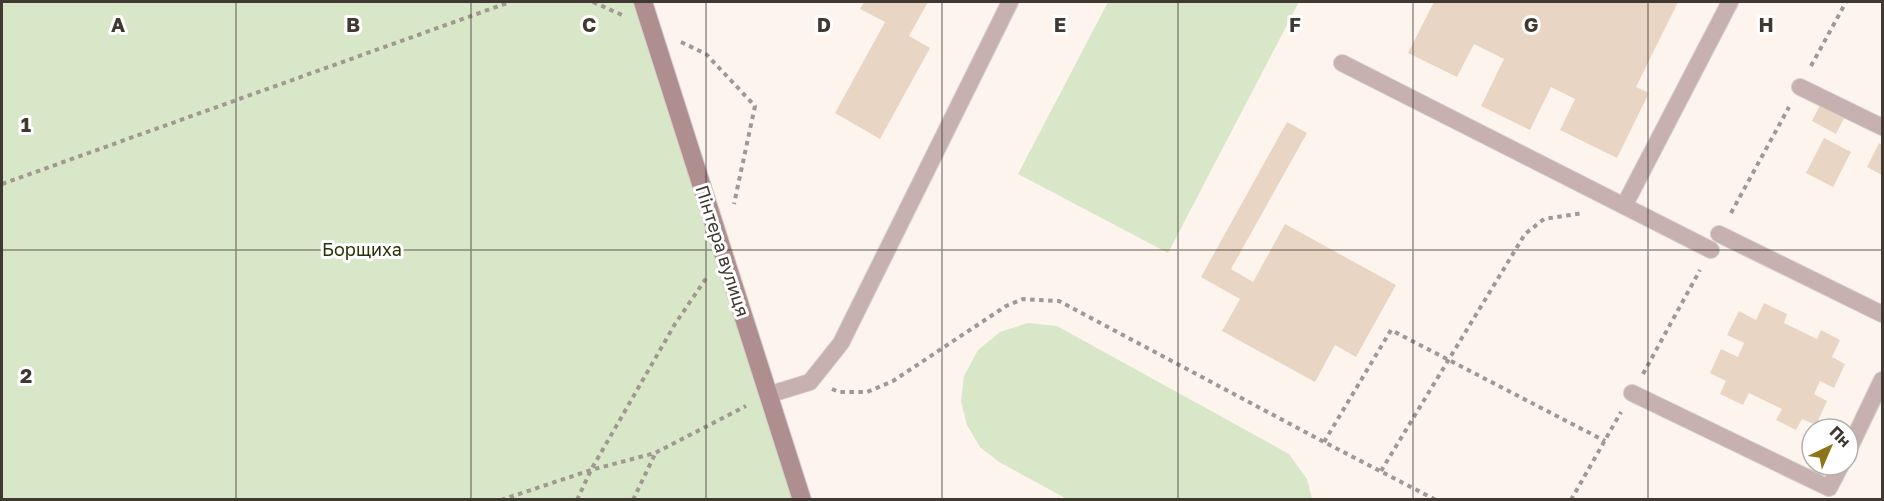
<svg xmlns="http://www.w3.org/2000/svg" width="1884" height="501" font-family="'Golos Text',sans-serif">
<style>
.green{fill:#d8e7c7}
.building{fill:#e9d5c3}
.lines{fill:none;stroke-linecap:round;stroke-linejoin:round}
.lane-casing{stroke:#d7cfc7;stroke-width:18}
.secondary-casing{stroke:#d7cfc7;stroke-width:20}
.path{stroke:#a19991;stroke-width:4;stroke-dasharray:4.5 4.5;stroke-linecap:butt}
.lane{stroke:#c6b0b0;stroke-width:16}
.secondary{stroke:#ae8e8e;stroke-width:18}
.grid{fill:none;stroke:#403931;stroke-width:1.5;stroke-opacity:0.55}
.labels{text-anchor:middle;stroke-width:6;stroke-linejoin:round;paint-order:stroke}
.park-label{font-size:18px;fill:#253508;stroke:#fff}
.street-label{font-size:18px;fill:#403931;stroke:#fff}
.grid-label{font-size:20px;text-anchor:middle;font-weight:bold;fill:#403931;stroke:#fff;stroke-width:6;stroke-linejoin:round;paint-order:stroke}
</style>
<rect width="100%" height="100%" fill="#fdf5ed"/>
<path class="green" d="M2,2H643L803,499H2Z
M1108,2H1299L1168,253L1018,174Z
M1028,323L1057,326L1289,454L1307,479L1312,499H1067L999,462L980,447L967,425L961,401L964,376L978,350L1000,332Z"/>
<path class="building" d="M864,2H928L909,36L930,48L880,139L835,113L885,22L860,9Z
M1434,2H1678L1636,87L1649,93L1617,158L1560,130L1575,99L1551,87L1530,130L1481,106L1504,59L1474,44L1457,77L1408,53Z
M1820,105L1844,118L1836,134L1812,121Z
M1287,122L1307,133L1231,269L1253,282L1285,224L1396,285L1356,357L1335,345L1315,382L1222,331L1240,299L1201,277Z
M1824,138L1851,152L1833,187L1806,173Z
M1879,143L1882,145V175L1867,167Z
M1764,303L1787,314L1784,323L1817,339L1821,330L1840,340L1832,357L1845,364L1834,388L1820,381L1814,394L1827,401L1816,425L1802,419L1796,430L1776,420L1782,409L1749,393L1743,405L1720,394L1726,381L1710,373L1721,349L1738,357L1744,343L1727,335L1739,311L1756,320Z"/>
<g class="lines">
<defs>
<path id="lane" d="M1342,63L1711,250
M1800,87L1882,127
M1624,206L1730,2
M1719,234L1882,314
M1632,393L1829,488L1841,465
M768,395L810,382L841,343L1010,2
M1848,451L1882,380"/>
<path id="secondary" d="M643,2L802,500"/>
</defs>
<use href="#lane" class="lane-casing"/>
<use href="#secondary" class="secondary-casing"/>
<path class="path" d="M593,2L622,15
M681,42L706,54L755,106L734,204
M1811,66L1846,2
M2,184L510,2
M1731,213L1789,107
M1643,374L1700,270
M832,389L839,392H867L893,381L1006,306L1023,299L1059,301L1324,442L1436,500
M1324,442L1391,330L1605,441
M1381,471L1525,234L1544,219L1583,213
M501,500L591,470L655,453L746,406
M577,500L591,470L675,324L707,277
M633,500L655,454
M1571,500L1621,412"/>
<use href="#lane" class="lane"/>
<use href="#secondary" class="secondary"/>
</g>
<path class="grid" d="M236,2V500M471,2V500M706,2V500M942,2V500M1178,2V500M1413,2V500M1648,2V500M2,250H1882"/>
<g class="labels">
<g class="park-label">
<text x="362" y="256">Борщиха</text>
</g>
<g class="street-label">
<text transform="translate(722 251) rotate(72)" y="6">Пінтера вулиця</text>
</g>
</g>
<g class="grid-label">
<text x="118" y="32">A</text>
<text x="353" y="32">B</text>
<text x="589" y="32">C</text>
<text x="824" y="32">D</text>
<text x="1060" y="32">E</text>
<text x="1295" y="32">F</text>
<text x="1531" y="32">G</text>
<text x="1766" y="32">H</text>
<text x="26" y="132">1</text>
<text x="26" y="383">2</text>
</g>
<rect width="1884" height="501" fill="none" stroke="#403931" stroke-width="6"/>
<g transform="translate(1830 447) rotate(44)"><circle r="28" fill="#ffffff" stroke="#b3b0ad" stroke-width="1.5"/>
<path d="M0-4.5L10 22L0 15L-10 22Z" fill="#8e7419"/>
<text y="-9" font-size="16" font-weight="bold" text-anchor="middle" fill="#403931">Пн</text>
</g>
</svg>
